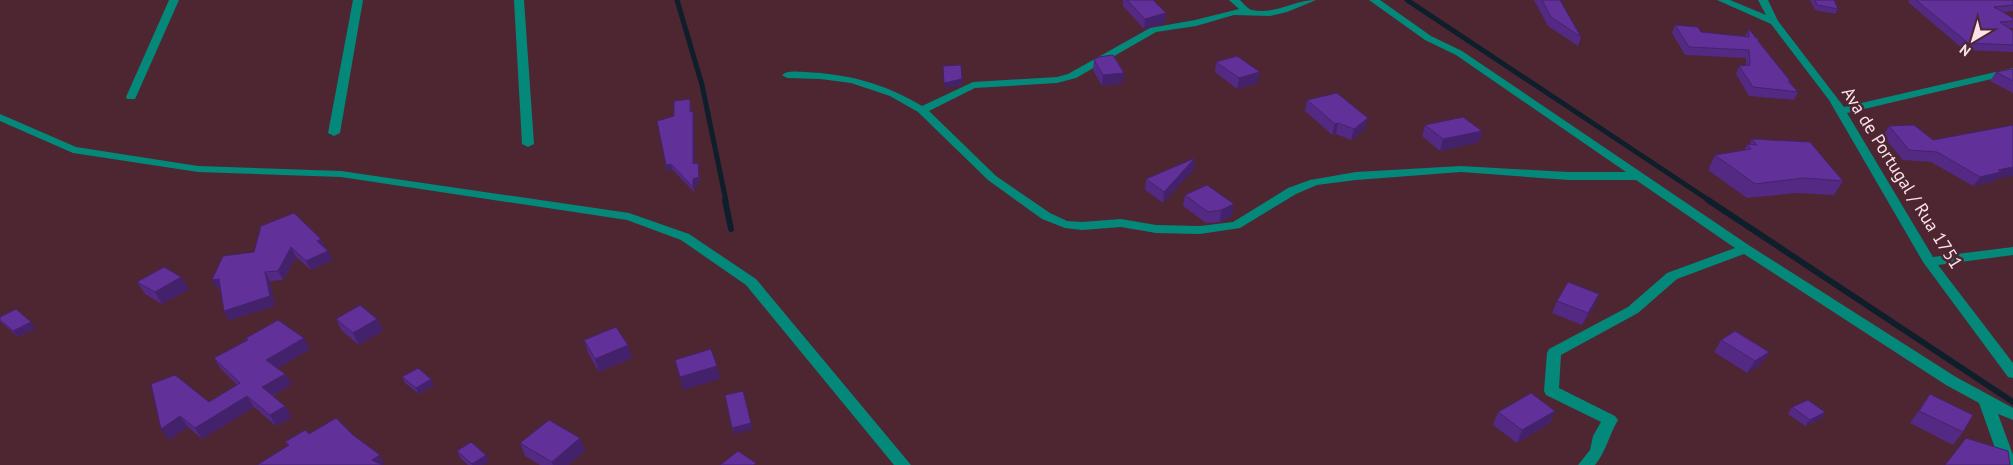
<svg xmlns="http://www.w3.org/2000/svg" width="2013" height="465" font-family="'PT Sans',sans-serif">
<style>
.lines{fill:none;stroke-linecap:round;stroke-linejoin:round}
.stream-far1{stroke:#0e1f2b;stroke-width:5}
.stream{stroke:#0e1f2b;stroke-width:6}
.minor{fill:#048879;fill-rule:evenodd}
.wall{fill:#532984}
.shaded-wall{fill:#44226b}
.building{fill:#613099;stroke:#44226b}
.labels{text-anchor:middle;stroke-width:5;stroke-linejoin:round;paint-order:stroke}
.street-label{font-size:18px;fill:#fde3e9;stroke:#4d2632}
</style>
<rect width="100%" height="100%" fill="#4d2632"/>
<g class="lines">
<path class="stream-far1" d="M677,0L702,85L726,201
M1407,0L1710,201"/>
<path class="stream" d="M725,200L731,229
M1708,200L2013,402"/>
<path class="minor" d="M169,0H179L136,97L135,99H127L126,97Z
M353,0H363L340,133L334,136L328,133Z
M514,0H524L534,144L528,147L522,144Z
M1229,0H1240C1243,3 1248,9 1252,10C1274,15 1294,0 1316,0L1287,12L1270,16L1234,15L1196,26L1156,32L1076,78L1057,83L975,88L929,111L996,176L1050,213L1067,221L1082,222L1121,219L1156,225L1200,226L1233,222L1288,188L1310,180L1356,172L1461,166L1568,172H1626L1456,55L1425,40L1369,0H1380L1431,36L1462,51L1750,246L1956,377L2013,408V420L1998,414L2013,455V465H2001L1979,403L1946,385L1744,254L1677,279L1638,313L1561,355L1559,388L1615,416L1618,420C1609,435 1606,452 1595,465H1578L1590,450L1593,436L1601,422L1546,395L1544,391L1547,353L1549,349L1628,307L1667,273L1735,248L1636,180H1568L1461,172L1356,180L1317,185L1296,194L1240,228L1200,234L1156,233L1121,227L1082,230L1065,228L1042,219L988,180L918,112L890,96L851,83L820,79L787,78L782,75C787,70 797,72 804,72C849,74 883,83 922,106L973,82L1057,77L1068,74L1150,28L1195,20L1239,9Z
M1717,0H1730L1766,15L1758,0H1768L1778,21L1844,107L2013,68V74L1847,113L1933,257L2013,247V255L1938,265L2013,363V378L2008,377L1923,262L1829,100L1771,24Z
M0,114L76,147L198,166L341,171L629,213L689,234L756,279L911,465H894L746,285L681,240L627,220L341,177L198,172L73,153L0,121Z"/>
</g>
<path class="wall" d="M1123,0H1153L1166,13L1165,23L1144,29L1123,6Z
M1534,0H1560L1581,37L1578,46L1548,26Z
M1810,0H1834L1838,9L1835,14L1815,10Z
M1909,0H2013V11L2003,12L2013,18V28H2009L2013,31V52L1964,50L1908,2Z
M1675,25L1701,32L1745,36L1749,29L1791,82L1790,84L1798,92L1794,100L1749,96L1736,74L1739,66H1746V58L1685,55L1672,33Z
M1094,60L1123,83L1102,86L1093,70Z
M1216,62L1258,83L1237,89L1215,72Z
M2013,69V93L1990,81L1996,72Z
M690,99L691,112L693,111L694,117V163H698L700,183L695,185V193L673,170L667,171L666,165L674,116Z
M1307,100L1365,129L1351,140L1336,134L1332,135L1305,111Z
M1425,125L1482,131L1479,142L1440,151L1422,136Z
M1889,126L1933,140L1996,179L1995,181L1973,186L1931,162L1903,160L1883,136Z
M1752,139L1843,181L1834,195L1796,193L1747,198L1708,170L1715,155L1745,150L1747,144H1750Z
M1194,169L1163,203L1145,190L1146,179Z
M1207,185L1232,216L1220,222L1206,223L1183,206L1185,195Z
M261,226L326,248L333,260L311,270L296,257L283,280L270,281L275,306L229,320L224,311L221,289H217L254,252Z
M181,277L189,289L162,304L145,294L137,282Z
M1599,294L1594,307L1582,325L1552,313L1557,301Z
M0,317L36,328L18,337L3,324L0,321Z
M336,319H377L383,331L359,345L342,331Z
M246,338L310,349L278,368L285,374L292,384L273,396L285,406L292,417L276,426L254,407L202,439L188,427L169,440L151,384L209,402L237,385L220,368L214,358L247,340Z
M584,340L628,345L632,358L599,372L588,353Z
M1721,340L1769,352L1761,364L1747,373L1714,352Z
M402,377L431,379L434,385L419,394L405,383Z
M1930,394L1963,432L1953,445L1910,423Z
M1792,407L1825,412L1821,419L1805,426L1788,414Z
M1555,411L1550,423L1517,443L1493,425L1498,412Z
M580,438L585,451L568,465H540L525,456L520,443Z
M457,451L489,461L483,465H468L460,458Z"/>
<path class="shaded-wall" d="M1166,13L1165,23L1144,29L1145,19Z
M1260,72L1258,83L1237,89L1239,78Z
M1124,73L1123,83L1102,86L1103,75Z
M962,79V85L945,88L944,83Z
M693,111L694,117L695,170L693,164Z
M1368,118L1365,129L1351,140L1354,129Z
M1338,123L1336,134L1332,135L1335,124Z
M1482,131L1479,142L1440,151L1443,139Z
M1195,158L1194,169L1163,203L1164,192Z
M698,163L700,183L695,185V193L693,187V179Z
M671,164L673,170L667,171L666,165Z
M2013,167V176L1996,179L1995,181L1973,186L1980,177L1998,170Z
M1234,204L1232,216L1220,222L1221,210Z
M321,239L326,248L321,250L317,241Z
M291,247L296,257L283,280L278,271Z
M328,251L333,260L311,270L306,261Z
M265,272L270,281L275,306L229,320L224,311Z
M181,277L189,289L162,304L155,292Z
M219,279L225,288L217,289L212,280Z
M1599,294L1594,307L1582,325L1588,313Z
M377,319L383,331L359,345L353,333Z
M31,322L36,328L18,337L13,331Z
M304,338L310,349L273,371L266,360Z
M628,345L632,358L599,372L595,359Z
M1769,352L1761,364L1747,373L1755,361Z
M717,366L720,379L683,390L680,377Z
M285,374L292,384L269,398L262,387Z
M431,379L434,385L419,394L416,388Z
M247,396L254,407L202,439L195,428Z
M285,406L292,417L276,426L270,415Z
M1555,411L1550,423L1517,443L1522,430Z
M1825,412L1821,419L1805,426L1810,420Z
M180,416L188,427L169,440L161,429Z
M751,423L753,429L734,434L732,428Z
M580,438L585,451L568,465H553L552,462Z
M380,455L384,464L382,465L372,460Z
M486,455L489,461L483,465H472V464Z"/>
<path class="building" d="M1127,0H1153L1166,13L1145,19Z
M1542,0H1560L1581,37L1551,17Z
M1815,0H1834L1838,9L1817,5Z
M1916,0H2013V5L1994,7L2013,18V21L2000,22L2013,31V45L1968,43Z
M1675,25L1698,27L1701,32L1749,37V29L1756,38H1758V41L1791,82L1788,81L1798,92L1753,87L1739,66L1750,65L1749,50L1689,47Z
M1113,55L1124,73L1103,75L1094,60L1098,57Z
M1237,56L1260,72L1239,78L1216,62Z
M961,65L962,79L944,83L943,66Z
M2013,69V81L1996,72Z
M1337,93L1368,118L1354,129L1338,123L1335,124L1307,100Z
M690,99V112L693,111V164L698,163L699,177L693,179V187L671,164L666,165L657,121L674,116V101Z
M1463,117L1482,131L1443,139L1425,125Z
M1914,125L1933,140L2013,125V167L1998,170L2001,172L1980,177L1937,152L1909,150L1889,126Z
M1752,139L1810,142L1843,181L1804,178L1755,184L1715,155L1751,149L1747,144L1757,145Z
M1195,158L1164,192L1146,179Z
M1207,185L1234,204L1221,210L1208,212L1185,195Z
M294,213L321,239L317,241L328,251L306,261L291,247L278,271L265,272L270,296L224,311L219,279L212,280L223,256L254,252L261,226Z
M164,267L181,277L155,292L137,282Z
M1568,282L1599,294L1588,313L1557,301Z
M360,305L377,319L353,333L336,319Z
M16,309L31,322L13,331L0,320V317Z
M278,320L304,338L266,360L285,374L262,387L285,406L270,415L247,396L195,428L180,416L161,429L151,384L175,375L209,402L240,383L214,358L248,340L246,338Z
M616,327L628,345L595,359L584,340Z
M1735,331L1769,352L1755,361L1721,340Z
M711,349L717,366L680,377L675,360Z
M418,368L431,379L416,388L402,377Z
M743,391L751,423L732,428L725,395Z
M1531,393L1555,411L1522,430L1498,412Z
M1930,394L1973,415L1963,432L1919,411Z
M1808,400L1825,412L1810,420L1792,407Z
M336,418L353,435L380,455L372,460L382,465H257L289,445L285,442L305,430L309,434Z
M549,420L580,438L552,462L520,443Z
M1966,438L2008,451L2010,465H1945Z
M471,442L486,455L472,464L457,451Z
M738,451L756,463L754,465H720Z"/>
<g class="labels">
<g class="street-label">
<text transform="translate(1902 178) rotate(58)" y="6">Ava de Portugal / Rua 1751</text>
</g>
</g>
<g transform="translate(1973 40) rotate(218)" stroke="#4d2632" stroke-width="4" paint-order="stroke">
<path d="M0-4L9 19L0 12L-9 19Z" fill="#fde3e9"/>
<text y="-8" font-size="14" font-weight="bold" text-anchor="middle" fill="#fde3e9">N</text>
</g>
</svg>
